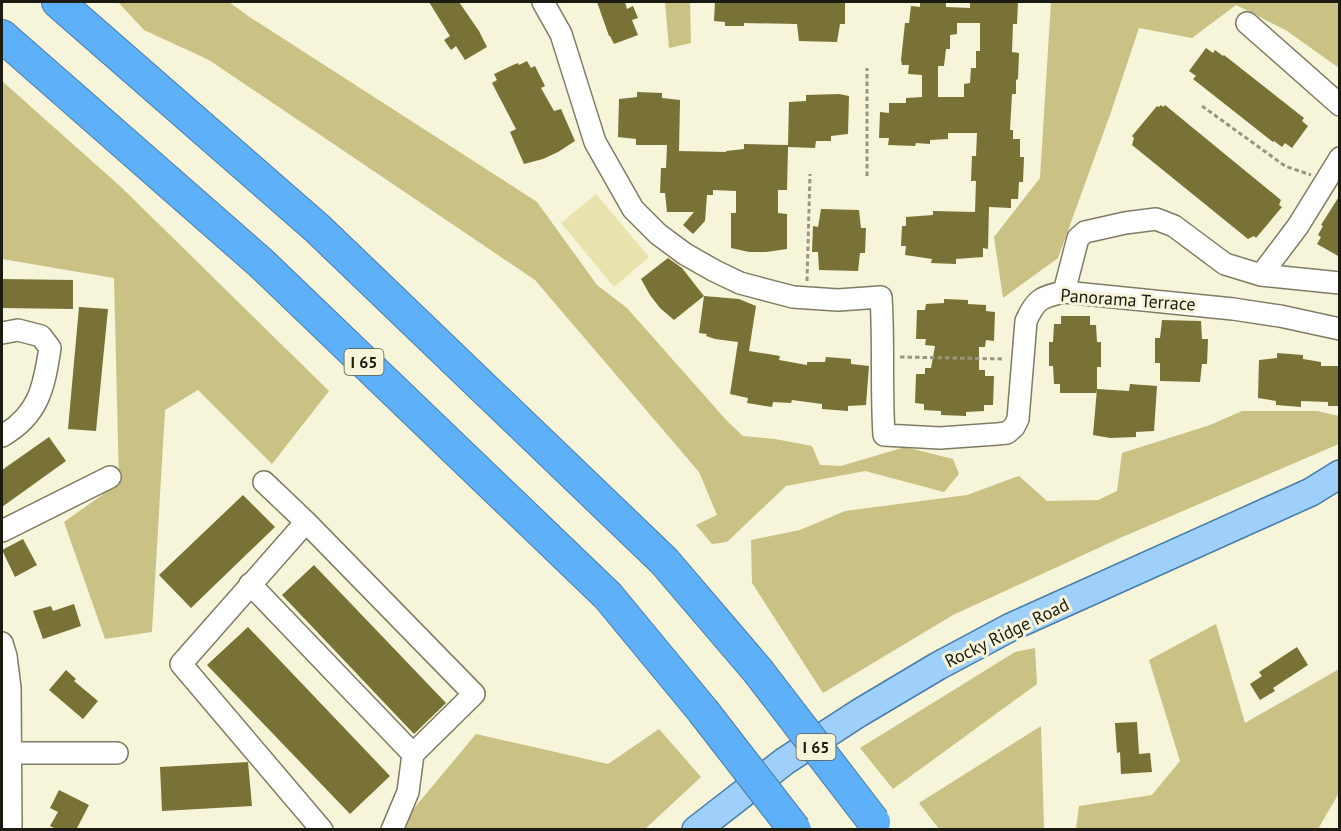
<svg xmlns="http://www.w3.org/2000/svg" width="1341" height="831" font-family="'PT Sans',sans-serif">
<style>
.green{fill:#e8e2ad}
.forest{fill:#c9c284}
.building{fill:#797236;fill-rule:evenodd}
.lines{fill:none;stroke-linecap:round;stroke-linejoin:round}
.minor-casing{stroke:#7f7c64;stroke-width:24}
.major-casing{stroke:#477ca8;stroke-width:30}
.highway-casing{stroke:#477ca8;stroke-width:34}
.path{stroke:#989683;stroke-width:3;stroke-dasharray:4.5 3;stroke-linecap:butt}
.minor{stroke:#fff;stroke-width:21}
.major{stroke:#9ed0fb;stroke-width:27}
.highway{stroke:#5eb0f9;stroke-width:32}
.highway-bridge-casing{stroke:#477ca8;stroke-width:34;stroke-linecap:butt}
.highway-bridge{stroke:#5eb0f9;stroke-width:32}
.labels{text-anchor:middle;stroke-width:6;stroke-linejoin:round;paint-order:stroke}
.shield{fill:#f6f4d9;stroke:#5d5c4e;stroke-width:1.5}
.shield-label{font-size:16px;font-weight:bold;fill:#1c1b12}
.street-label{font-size:18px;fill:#1c1b12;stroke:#f6f4d9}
</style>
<rect width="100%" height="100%" fill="#f6f4d9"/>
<path class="green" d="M596,194L649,257L614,287L561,223Z"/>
<path class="forest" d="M118,2H229L248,16L537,202L597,285L627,308L727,421L743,436L775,439L812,446L820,465L841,466L905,447L953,459L959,474L944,492L865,471L786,486L727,542L712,544L696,525L717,515L699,472L535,280L209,60L144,30Z
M665,2H690L691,43L669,48Z
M1051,2H1339V68L1287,31L1236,5L1192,38L1139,28L1111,112L1058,258L1003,298L994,237L1040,178Z
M2,81L121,187L329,391L272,464L198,390L165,410L152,632L105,639L64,522L119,483L114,278L2,259Z
M1242,411H1317L1339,416V444L1120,538L953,615L823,693L752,583L751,540L800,530L845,511L967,495L1019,476L1047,501L1098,500L1117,491L1122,453L1210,425Z
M1216,624L1245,723L1339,669V793L1318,829H1076L1079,806L1152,795L1180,761L1149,660Z
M1035,648L1037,684L893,789L860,748L1015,652Z
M1041,726L1044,829H939L919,803Z
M659,729L701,777L645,829H405L411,812L476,734L608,764Z"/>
<path class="building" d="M429,2H459L479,31L487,47L465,60L456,46L451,50L444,40L450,36Z
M597,2H625L627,9L633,6L638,18L632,20L638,35L614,44L610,36H609Z
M715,2H845V24H840L837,42L799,41L797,24L744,23V26H725V22L714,21Z
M920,2H946V7L970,8V2H1018L1017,24H1013L1012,52L1019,53L1018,79L1016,80V94H1012L1010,130H1013V139H1020V157H1024L1023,182H1019L1018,199H1011V208L989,207L988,249L983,248V257L956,259V264L931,263L932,259L905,255L906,246H901L902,226H906V217L933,215V211L975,212L976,181H971L972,156H976L977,133H948V139L930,140V144L916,143L915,146L888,145L889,138H879L880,112L889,113V103H906V98L922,97V75L908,74L909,65H902L901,60L905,23H909L911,6L920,7ZM957,23H980V51H976V68H971L970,83L964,84V97H938V66H944L946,49H950V35L957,34Z
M1206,48L1213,53L1215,50L1223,56L1224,55L1304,118L1302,121L1308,126L1292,148L1285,143L1282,147L1274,141L1273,142L1193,79L1196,76L1189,71Z
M527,61L531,68L535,66L545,86L541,88L554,111L561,109L575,141L558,152L543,159L524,164L510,132L516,129L492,83L497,80L494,74L513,65L518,63L519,65Z
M637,92L662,93V98L680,100L679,151L726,152V151L744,149V144L788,145L789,102L806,101V95L839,94L849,96L848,134L831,136V141H816L815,148L788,147L787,190H778V213L787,214V249L766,252H749L731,248V213H736V191L713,190V195H707L705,221L693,234L683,225L694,212H667L665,193H660L661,168H666L667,145H636V139L618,137L619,99L637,97Z
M1161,105L1163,107L1165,105L1281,200L1279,205L1282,207L1256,238L1254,236L1248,239L1132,145L1134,138L1132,136L1157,106L1159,107Z
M1340,195V257L1317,244L1321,237L1318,235L1323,226L1321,225Z
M821,209L859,210L861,228H866L865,253H860L858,271L819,270L818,252H812L813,226L818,227Z
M668,258L682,268L704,296L674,320L660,308L650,295L641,279Z
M2,279L73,280V309L2,308Z
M704,296L739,299L756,306L749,351L780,356L779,360L807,365V362H825L826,357L851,359V364L869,366L866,405L848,406V411L822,409V404L792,400L791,403L773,402L772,407L747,403L748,398L730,394L738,342L715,339L706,336L707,334L699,333Z
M944,299L968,300V304L986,305V311L995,312L994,341L986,340L985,347H979V370H985V376H994L993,405H984V411L966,412V416L941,415V411L924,410V404L915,403L916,374H925V368H931L935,346L925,345L926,339H916L917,310H925L926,304L944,303Z
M79,307L108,309L96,431L68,429Z
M1061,316H1090V325H1096L1097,342H1101V367H1097V393H1060V384H1054L1053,366H1049V342H1053L1054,324H1061Z
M1162,320L1201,321L1202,339H1208L1207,364H1202L1200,382L1160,381V363H1155V338H1160Z
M1277,353L1303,355V359L1321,362V366H1340V406H1328V402L1301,401V407L1276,405V401L1258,398L1259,360L1277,358Z
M1130,384L1157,386L1154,431L1136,432V437L1110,438L1093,435L1097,389L1129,391Z
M49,437L66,461L2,507V470Z
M243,495L275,527L191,608L159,575Z
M23,539L37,565L15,577L2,550Z
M314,565L446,703L414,734L282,595Z
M74,604L81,626L43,639L33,611L51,606L53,611Z
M248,627L390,776L350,814L207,665Z
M1297,647L1308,665L1273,688L1275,691L1260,700L1250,684L1262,676L1259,672Z
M66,670L76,679L74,681L98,701L83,719L49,690Z
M1137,722L1139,754L1150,753L1152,772L1121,774L1120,752L1117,753L1115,723Z
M248,762L252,806L162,811L160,767Z
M59,790L89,805L76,830H58L50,826L58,812L50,808Z"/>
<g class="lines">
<defs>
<path id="minor" d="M543,2L561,34L595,142L633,209L658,234L685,254L715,271L740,283L793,297L838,300L881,297C884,343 881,389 884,435L940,438L997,434L1007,433L1014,427L1018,419L1026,321C1036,299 1041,297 1064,292L1233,309L1280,316L1340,329
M1247,23L1340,105
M1261,275L1298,226L1340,158
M1064,292L1078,238L1085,232L1125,223L1156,219L1174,226L1225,264L1261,275L1340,283
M2,333L18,330L41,336L50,348C44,387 39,415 2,436
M264,482L306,522L181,664L322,830
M2,531L110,477
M250,584L413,754L474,694L306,522
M2,643L6,656L10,688L11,830
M12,753H117
M392,830L408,792L413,754"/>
<path id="major" d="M696,830L785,761L859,713L938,666L1011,627L1311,492L1340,474"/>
<path id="highway" d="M58,2L317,228L664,561L758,671
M2,36L261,263L608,596L703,711"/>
</defs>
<use href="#minor" class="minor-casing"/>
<use href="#major" class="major-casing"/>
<use href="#highway" class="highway-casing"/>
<path class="path" d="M1202,106L1285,166L1311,175
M867,176V68
M807,281L810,174
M900,357L1005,359"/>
<use href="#minor" class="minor"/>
<use href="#major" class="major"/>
<use href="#highway" class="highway"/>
<defs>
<path id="highway-bridge" d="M758,671L874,822
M703,711L795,830"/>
</defs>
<use href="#highway-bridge" class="highway-bridge-casing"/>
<use href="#highway-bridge" class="highway-bridge"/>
</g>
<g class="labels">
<g class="shield">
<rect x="344.5" y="349" width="39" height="26" rx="4.5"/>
<rect x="796.5" y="734" width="39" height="26" rx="4.5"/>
</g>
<g class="shield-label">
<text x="364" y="368">I 65</text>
<text x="816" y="753">I 65</text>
</g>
<g class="street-label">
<text transform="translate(1128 300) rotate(4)" y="6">Panorama Terrace</text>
<text transform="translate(1007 633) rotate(-26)" y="6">Rocky Ridge Road</text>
</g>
</g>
<rect width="1341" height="831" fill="none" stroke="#1c1b12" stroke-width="6"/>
</svg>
